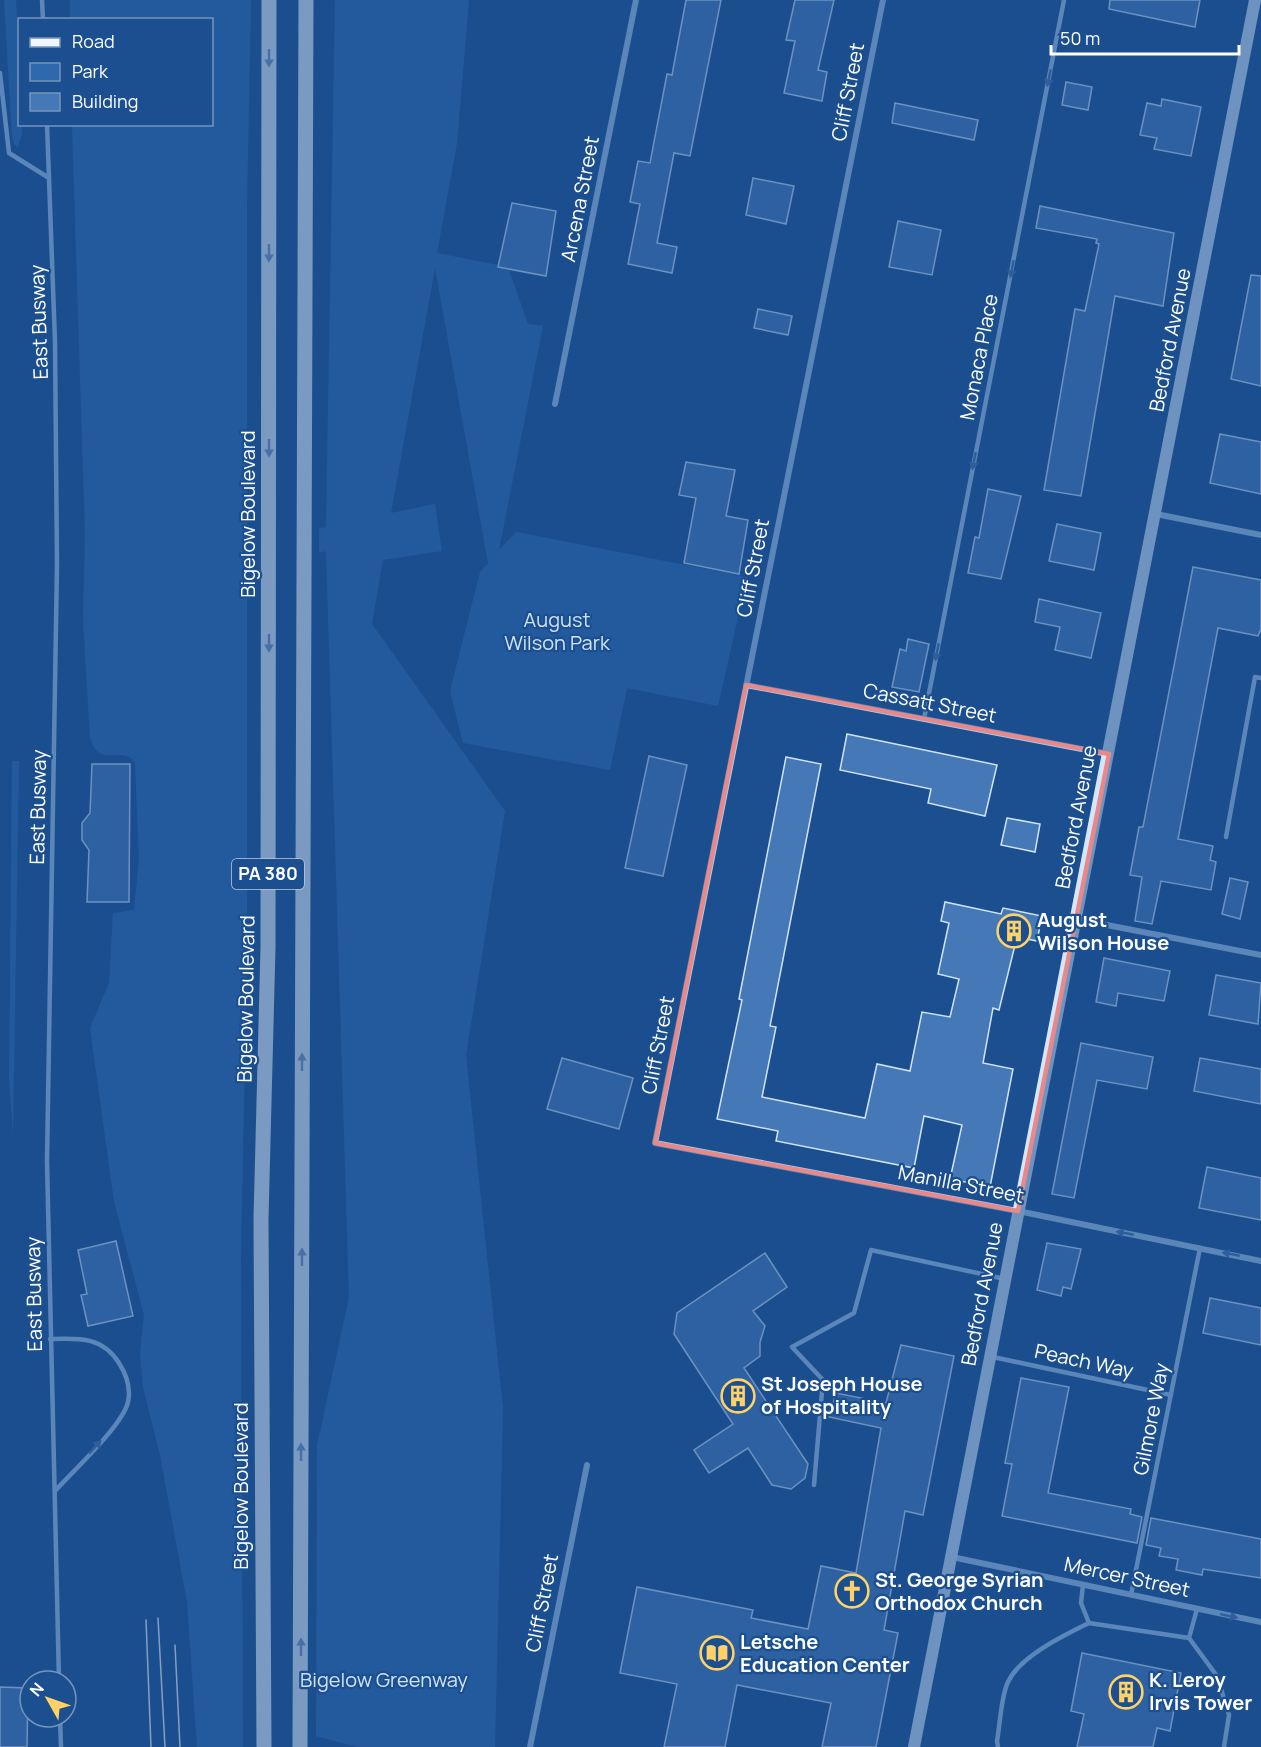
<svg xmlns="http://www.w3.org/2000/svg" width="1261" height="1747" font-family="Manrope,sans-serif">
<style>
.green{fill:#2e69ad}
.building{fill:#4478b7;stroke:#cfe3fa;stroke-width:1.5}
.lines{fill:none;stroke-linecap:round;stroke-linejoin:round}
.lane{stroke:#a9c9ee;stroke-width:4.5}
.street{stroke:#a9c9ee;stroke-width:6}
.secondary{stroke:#d6e6fa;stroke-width:12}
.primary{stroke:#f0f6ff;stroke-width:15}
.tram{stroke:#fff;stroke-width:1.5}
.oneway{fill:#7b9ac1}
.oneway2{fill:#4674ac}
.marked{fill:none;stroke:#e88989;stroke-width:4.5;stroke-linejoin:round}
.labels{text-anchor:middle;stroke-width:4.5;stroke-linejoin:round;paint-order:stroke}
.shield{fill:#1b4f8f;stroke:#bbcadd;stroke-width:1.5}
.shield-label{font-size:18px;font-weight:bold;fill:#fff}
.street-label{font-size:20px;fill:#fff;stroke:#1b4f8f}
.park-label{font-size:20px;fill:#cfe3fa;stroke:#1b4f8f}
.poi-label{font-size:20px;font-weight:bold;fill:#fff;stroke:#1b4f8f;text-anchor:start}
</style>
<rect width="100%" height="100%" fill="#1b4f8f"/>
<path class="green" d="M4,0H16L22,134L18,147L14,144L12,137Z
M70,0H251L247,205V957L241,1254L243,1747H197L187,1602L160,1455L143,1387L140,1355L144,1315L114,1201L90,1028L109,983L113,913L134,910L139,859L135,762C121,745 100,769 90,738L83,619L85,534L72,125L212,124V20L70,19Z
M335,0H469L457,143L437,253L508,267L528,324L543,326L499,550L516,532L747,577L718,706L627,688L610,770L463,743L450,691L480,572L488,563L435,268L391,513L435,504L442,551L383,560L372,624L505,811L466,1055L503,1409L495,1747H357L316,1736L317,1446L349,1297L326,551L319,553V529L326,527Z
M12,761H19L13,1135L9,1078Z"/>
<path class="building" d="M686,0H721L690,156L674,153L657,243L677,247L672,273L628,264L640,204L630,202L638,161L650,163L667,74L672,75Z
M795,0H834L818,70L827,72L822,101L784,93L795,41L786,40Z
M1110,0H1200L1195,27L1109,9Z
M1066,82L1092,87L1088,110L1062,105Z
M1162,99L1201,107L1191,156L1154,149L1157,138L1140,135L1147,103L1161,106Z
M895,103L978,120L974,140L892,123Z
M753,178L794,186L786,224L746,215Z
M512,203L556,211L546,276L498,267Z
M1040,206L1174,233L1163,306L1115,296L1081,496L1044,490L1075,309L1085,311L1099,244L1096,243L1097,239L1036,228Z
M898,221L941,230L932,275L889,267Z
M1251,275L1261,276V386L1231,379Z
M758,309L792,316L788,335L754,328Z
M1220,434L1261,442V494L1210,483Z
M686,462L735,470L726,516L748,520L739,574L684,563L696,498L679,495Z
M988,489L1021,496L1001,579L968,573L975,537L979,538Z
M1057,524L1101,533L1094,570L1049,561Z
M1193,567L1261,580V629L1258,636L1218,628L1178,839L1213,846L1210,860L1216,862L1211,890L1161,881L1152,924L1135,921L1142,877L1130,875L1139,827H1143Z
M1039,599L1101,613L1091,658L1055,650L1060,627L1035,622Z
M908,639L929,644L919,692L892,687L900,649L906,651Z
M847,734L997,765L985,816L928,803L931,789L840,770Z
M649,756L687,765L663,876L625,868Z
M786,757L821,764L770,1026L776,1027L762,1097L865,1118L877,1064L910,1071L922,1012L950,1017L959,979L938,974L949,923L941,921L945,902L1001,914L1003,908L1042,916L1037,941L1017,937L999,1010L993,1008L983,1063L1013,1069L990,1187L950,1179L962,1125L924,1116L914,1168L776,1141L778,1131L717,1119L742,1000L739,999Z
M92,764H130L129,902H87L89,850L82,840V823L90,813Z
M1007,818L1040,824L1035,852L1001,845Z
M1230,878L1248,882L1240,919L1222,914Z
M1104,958L1170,971L1164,1001L1118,993L1116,1006L1096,1002Z
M1216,975L1261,983L1258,1024L1209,1015Z
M1081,1043L1153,1057L1147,1089L1097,1080L1074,1198L1052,1194Z
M562,1058L633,1078L619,1129L547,1109Z
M1200,1058L1261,1069V1104L1194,1091Z
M1207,1167L1261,1178V1220L1199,1208Z
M116,1241L133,1316L88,1326L81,1295L87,1294L78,1250Z
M1047,1243L1081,1249L1071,1289L1063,1287L1061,1296L1037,1290Z
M765,1253L787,1287L753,1311L765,1326L760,1342V1356L744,1368L808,1464L805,1478L791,1489L772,1485L748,1448L709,1473L694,1450L733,1424L674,1334L677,1313Z
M1210,1298L1261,1308V1345L1203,1333Z
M901,1345L954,1356L923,1515L905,1511L884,1630L898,1633L876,1747H822L831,1703L737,1685L725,1747H664L677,1684L620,1673L637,1587L753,1610L751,1618L808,1629L821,1566L856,1573L881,1428L829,1417L836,1393L886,1403Z
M1021,1378L1069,1387L1048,1493L1131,1509L1130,1514L1142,1517L1137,1543L1002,1516L1012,1464L1005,1463Z
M1151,1518L1261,1539V1578L1203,1569L1202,1575L1176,1570L1178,1559L1159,1556L1161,1548L1146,1545Z
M1082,1653L1181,1673L1170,1731L1157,1728L1153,1747H1077L1084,1714L1071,1711Z
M0,1687L28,1688L27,1747H0Z"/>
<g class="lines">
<path class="lane" d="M42,0L43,20
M0,73L9,153L49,178
M47,124L55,342L57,565L47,1161L59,1681
M924,719L1064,0
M1226,837L1255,677L1261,678
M50,1339C78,1338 102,1336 119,1363C126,1374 131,1388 128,1402C123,1425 73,1471 55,1491
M993,1357L1171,1395
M814,1485L823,1380L792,1347L854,1313L871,1250L1005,1279
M1083,1585L1081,1603L1089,1623L1189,1638L1197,1609
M1131,1595L1200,1248
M1189,1638L1217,1676L1229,1715L1224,1747
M60,1717L61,1747
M998,1747L997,1741C1000,1725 1001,1696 1008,1682C1020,1656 1065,1635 1089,1623"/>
<path class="street" d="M883,0L655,1143L1018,1211L1261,1261
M555,404L636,0
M1156,514L1261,535
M746,685L1108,754
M1076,919L1261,955
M952,1557L1261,1622
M530,1747L587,1465"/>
<path class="secondary" d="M914,1747L1255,0"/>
<path class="primary" d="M264,1747L261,1219L268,947L269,0
M300,1747L306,0"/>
<path class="tram" d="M158,1618L165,1747
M146,1620L151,1747
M175,1645L180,1747"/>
</g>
<defs><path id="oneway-solid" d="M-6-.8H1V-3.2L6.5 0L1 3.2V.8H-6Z" transform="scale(1.5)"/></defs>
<g class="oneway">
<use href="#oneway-solid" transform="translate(269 58) rotate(90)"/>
<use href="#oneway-solid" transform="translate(269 253) rotate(90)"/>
<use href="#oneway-solid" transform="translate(269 448) rotate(90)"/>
<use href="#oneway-solid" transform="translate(269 643) rotate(90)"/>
<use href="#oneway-solid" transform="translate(302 1062) rotate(-90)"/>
<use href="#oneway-solid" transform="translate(302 1257) rotate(-90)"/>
<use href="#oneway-solid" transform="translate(301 1452) rotate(-90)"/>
<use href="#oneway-solid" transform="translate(301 1647) rotate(-90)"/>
</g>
<g class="oneway2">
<use href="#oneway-solid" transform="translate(1049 78) rotate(101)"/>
<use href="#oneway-solid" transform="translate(1012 269) rotate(101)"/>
<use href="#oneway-solid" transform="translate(974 461) rotate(101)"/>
<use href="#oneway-solid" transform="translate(937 652) rotate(101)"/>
<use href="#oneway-solid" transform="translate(1125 1233) rotate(-169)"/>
<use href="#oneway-solid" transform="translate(1231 1254) rotate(-169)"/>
<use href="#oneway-solid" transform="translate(95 1447) rotate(-47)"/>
<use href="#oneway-solid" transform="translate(1229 1616) rotate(12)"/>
</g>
<path d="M0 0H1261V1747H0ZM746,685L1109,754L1018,1211L655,1143Z" fill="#1b4f8f" fill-opacity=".55" fill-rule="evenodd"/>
<path class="marked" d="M746,685L1109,754L1018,1211L655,1143Z"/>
<defs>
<symbol id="building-ring" viewBox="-11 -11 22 22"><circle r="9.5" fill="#1b4f8f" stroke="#ffd166" stroke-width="1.5"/><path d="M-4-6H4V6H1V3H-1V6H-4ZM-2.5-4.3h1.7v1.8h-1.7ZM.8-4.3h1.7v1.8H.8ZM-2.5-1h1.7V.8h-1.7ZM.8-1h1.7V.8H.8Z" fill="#ffd166"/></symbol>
<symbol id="church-ring" viewBox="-11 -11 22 22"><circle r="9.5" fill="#1b4f8f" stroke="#ffd166" stroke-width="1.5"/><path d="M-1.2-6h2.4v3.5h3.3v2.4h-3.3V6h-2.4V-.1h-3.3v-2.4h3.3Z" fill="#ffd166"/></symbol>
<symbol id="library-ring" viewBox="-11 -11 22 22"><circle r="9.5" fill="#1b4f8f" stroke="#ffd166" stroke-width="1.5"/><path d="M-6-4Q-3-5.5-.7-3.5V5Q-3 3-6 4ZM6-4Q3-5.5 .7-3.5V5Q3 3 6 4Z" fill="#ffd166"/></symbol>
</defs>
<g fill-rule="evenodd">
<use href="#building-ring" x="995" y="912" width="38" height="38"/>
<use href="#building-ring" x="719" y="1377" width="38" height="38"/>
<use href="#church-ring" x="833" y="1572" width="38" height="38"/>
<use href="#library-ring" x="698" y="1634" width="38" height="38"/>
<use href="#building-ring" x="1107" y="1673" width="38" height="38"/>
</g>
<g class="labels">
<rect class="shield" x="232" y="859" width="72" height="30" rx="4.5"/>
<g class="shield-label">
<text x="268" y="880">PA 380</text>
</g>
<g class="street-label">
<text transform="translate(848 92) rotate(-79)" y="7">Cliff Street</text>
<text transform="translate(580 199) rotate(-79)" y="7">Arcena Street</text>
<text transform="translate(39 322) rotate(-92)" y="7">East Busway</text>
<text transform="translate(1170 340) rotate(-79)" y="7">Bedford Avenue</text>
<text transform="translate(979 357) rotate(-79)" y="7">Monaca Place</text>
<text transform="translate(248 514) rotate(-90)" y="7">Bigelow Boulevard</text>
<text transform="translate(753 568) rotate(-79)" y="7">Cliff Street</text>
<text transform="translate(930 703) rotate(11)" y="7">Cassatt Street</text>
<text transform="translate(38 807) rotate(-89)" y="7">East Busway</text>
<text transform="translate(1076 817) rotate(-79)" y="7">Bedford Avenue</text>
<text transform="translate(246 999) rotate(-89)" y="7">Bigelow Boulevard</text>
<text transform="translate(658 1045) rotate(-79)" y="7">Cliff Street</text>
<text transform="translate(961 1184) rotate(11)" y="7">Manilla Street</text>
<text transform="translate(34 1294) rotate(-91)" y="7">East Busway</text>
<text transform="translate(982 1294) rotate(-79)" y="7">Bedford Avenue</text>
<text transform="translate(1084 1361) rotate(12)" y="7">Peach Way</text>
<text transform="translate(1151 1419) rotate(-79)" y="7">Gilmore Way</text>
<text transform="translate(241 1486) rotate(-90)" y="7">Bigelow Boulevard</text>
<text transform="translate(1127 1577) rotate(12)" y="7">Mercer Street</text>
<text transform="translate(542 1603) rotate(-79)" y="7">Cliff Street</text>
</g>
<g class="park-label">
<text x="557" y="627">August<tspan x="557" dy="23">Wilson Park</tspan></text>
<text x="384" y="1687">Bigelow Greenway</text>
</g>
<g class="poi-label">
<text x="1037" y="927">August<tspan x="1037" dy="23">Wilson House</tspan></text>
<text x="761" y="1391">St Joseph House<tspan x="761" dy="23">of Hospitality</tspan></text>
<text x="875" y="1587">St. George Syrian<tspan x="875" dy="23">Orthodox Church</tspan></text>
<text x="740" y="1649">Letsche<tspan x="740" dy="23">Education Center</tspan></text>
<text x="1149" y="1687">K. Leroy<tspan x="1149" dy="23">Irvis Tower</tspan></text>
</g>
</g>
<rect x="18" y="18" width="195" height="108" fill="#1b4f8f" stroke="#7695bc" stroke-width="1.5"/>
<rect x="30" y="38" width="30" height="9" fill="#f0f6ff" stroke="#7695bc" stroke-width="1.5"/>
<text x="72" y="48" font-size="18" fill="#ffffff">Road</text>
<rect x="30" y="63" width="30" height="18" fill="#2e69ad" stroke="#7695bc" stroke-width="1.5"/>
<text x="72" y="78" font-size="18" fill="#ffffff">Park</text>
<rect x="30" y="93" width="30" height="18" fill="#4478b7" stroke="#7695bc" stroke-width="1.5"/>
<text x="72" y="108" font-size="18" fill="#ffffff">Building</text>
<g transform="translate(48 1699) rotate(310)"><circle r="28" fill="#1b4f8f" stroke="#7695bc" stroke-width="1.5"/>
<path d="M0-4.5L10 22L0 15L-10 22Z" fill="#ffd166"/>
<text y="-9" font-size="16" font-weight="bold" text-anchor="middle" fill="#ffffff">N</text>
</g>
<path d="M1051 45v9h188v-9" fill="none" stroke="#ffffff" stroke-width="3"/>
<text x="1060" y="45" font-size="18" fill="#ffffff" stroke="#1b4f8f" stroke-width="4.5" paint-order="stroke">50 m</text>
</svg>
